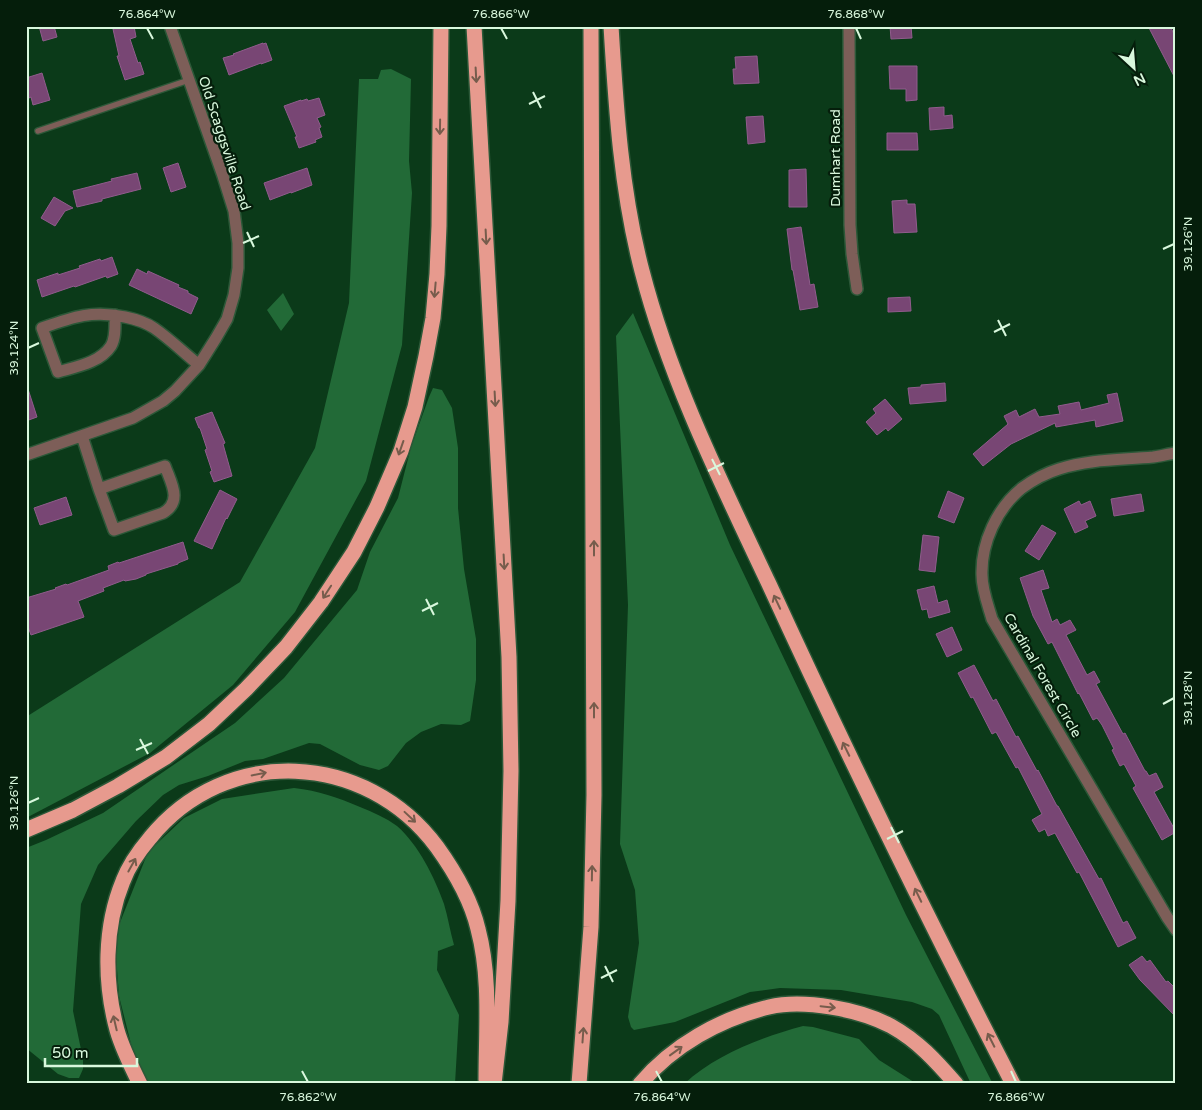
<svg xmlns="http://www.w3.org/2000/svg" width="1202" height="1110" font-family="'Varela Round',sans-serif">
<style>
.green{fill:#226a37}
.building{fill:#784674;stroke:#905c8c}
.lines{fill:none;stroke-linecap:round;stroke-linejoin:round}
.service-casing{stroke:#2c5838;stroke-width:8}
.minor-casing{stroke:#2c5838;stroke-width:14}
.motorway-casing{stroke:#2c5838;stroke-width:18}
.service{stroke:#7d5e58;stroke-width:5.5}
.minor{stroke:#7d5e58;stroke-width:11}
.motorway{stroke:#e79a8e;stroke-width:15}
.oneway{stroke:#765c4c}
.ticks{fill:none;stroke:#d9f8dd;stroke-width:2}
.labels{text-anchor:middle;stroke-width:4.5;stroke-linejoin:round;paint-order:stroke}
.street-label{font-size:14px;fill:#d9f8dd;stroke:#051e0b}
.neatline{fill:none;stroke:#d9f8dd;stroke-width:2}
.ticks-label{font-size:12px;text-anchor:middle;fill:#d9f8dd}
</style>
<rect width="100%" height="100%" fill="#0b3a19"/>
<path class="green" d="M391,69L411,79L409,161L412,193L402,345L366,481L295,612L233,685L150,753L26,818V717L240,582L315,448L349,303L359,79H378L381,70Z
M283,293L294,314L281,331L267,310Z
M633,313L730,545L906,915L993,1084H971L939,1015L932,1009L912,1002L841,990L780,988L750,992L675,1022L634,1030L631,1027L628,1017L639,943L635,890L620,844L628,605L616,336Z
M433,388L442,390L452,408L458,448V508L464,569L476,639V680L470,721L461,725L441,724L421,732L406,743L388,766L379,770L360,765L320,744L309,743L263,759L245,761L208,776L179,785L163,795L136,821L98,865L81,904L73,1011L83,1059V1069L79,1078H69L58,1074L26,1048V848L46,840L103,813L235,723L284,678L357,590L370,552L398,498L411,447L429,397Z
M294,788C319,791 337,797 360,807C373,812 386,818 397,826C418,844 435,878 444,904C448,917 450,931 454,945L438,951L437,970L459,1015L455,1084H148L142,1075L132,1048L119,996L116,956L119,925L148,852L184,818L222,799Z
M803,1026L813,1027L859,1039L879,1060L917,1084H684C716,1054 762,1037 803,1026Z"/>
<path class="building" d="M39,26H54L57,37L43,41Z
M124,26H134L136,37L130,39L138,63L140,62L144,74L125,80L117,56H119L113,29Z
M890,26H911L912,38L891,39Z
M1148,26H1170L1176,38V80Z
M263,43V44L266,43L272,60L261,64V63L229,75L223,58L234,55L233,54Z
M757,56L759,83L734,84L733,69H736L735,57Z
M889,66H917V100L906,101V89H890Z
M42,73L50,100L33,105L31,97L29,98L26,89V78Z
M319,98L325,115L317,118L321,127L319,128L322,137L315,140L316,142L299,148L295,137H297L284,106L301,100V101L307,99L308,101Z
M944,107V116L952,115L953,128L930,130L929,108Z
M763,116L765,142L748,144L746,117Z
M887,133H917L918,150H887Z
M178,163L186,187L171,192L163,168Z
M307,168L312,185L291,193V192L270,200L264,183Z
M806,169L807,207H789V170Z
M137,173L141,189L102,199V201L77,207L73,191L112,181L111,179Z
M54,197L73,208L65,211L55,226L41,218Z
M907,200V204H915L917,232L894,233L892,201Z
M801,227L810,285L814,284L818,307L800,310L793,270H792L787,229Z
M112,257L118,274L107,278L106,276L75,287L74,286L42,297L37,280L58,273V275L80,268L79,266L100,259L101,261Z
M137,269L147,274L148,271L179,285L178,287L188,291V293L198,298L191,314L129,285Z
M910,297L911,311L888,312V298Z
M945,383L946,401L910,404L908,388L921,387V385Z
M28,389L37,417L26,421V390Z
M1117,393L1123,421L1096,427L1095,420L1056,427L1055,423L1011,444L983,466L973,454L1008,424L1004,416L1016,410L1019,417L1035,409L1039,417L1060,414L1058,406L1079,402L1081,410L1109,403L1107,395Z
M885,399L902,419L888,431L886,428L877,435L866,422L876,413L873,409Z
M212,412L225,443L223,444L232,476L214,482L210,472L212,471L205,450L207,449L200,428H199L195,418Z
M220,490L237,499L227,519L226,518L212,549L194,541Z
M948,491L964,498L954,523L938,517Z
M1141,494L1144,511L1114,516L1111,499Z
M66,497L72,515L40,525L34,508Z
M1079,501L1081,505L1090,501L1096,516L1085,521L1088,527L1075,533L1064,509Z
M1042,525L1056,533L1039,560L1025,551Z
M923,535L939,537L935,572L919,570Z
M183,542L188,559L178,563V564L146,574V575L136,579L125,581L124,580L103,588L104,591L78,601L84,617L31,635L26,621V598L56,589L55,588L66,584L67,585L109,570L108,566L118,562L119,563Z
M1043,570L1049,588L1041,590L1052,622L1057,619L1060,625L1070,620L1076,630L1066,635L1087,675L1094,671L1100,682L1096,684L1123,734L1125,733L1145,771H1146L1149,776L1156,773L1163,787L1154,792L1176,832L1162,840L1133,788L1136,786L1124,764L1120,766L1112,750L1114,749L1102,725L1097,718L1093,720L1079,693L1078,694L1052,642L1048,644L1033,616L1020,578Z
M934,586L938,603L947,600L950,612L929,618L927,609L922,610L917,590Z
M952,627L962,650L947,657L936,634Z
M974,665L993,701L996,699L1016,737L1018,736L1037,771L1038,770L1057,806H1058L1099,879L1101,878L1123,923L1127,921L1136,938L1118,947L1079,872L1077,873L1055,833L1048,836L1045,829L1039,832L1032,820L1042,814L1018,767L1016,768L996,732L992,734L973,697L971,698L958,673Z
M1142,956L1147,962L1150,960L1166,982L1168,981L1176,989V1017L1140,980L1129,965Z"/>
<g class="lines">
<defs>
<path id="service" d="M38,131L189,80"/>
<path id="minor" d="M849,26L850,225L852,254L857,289
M115,315C115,325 116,338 111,346C100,363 75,367 58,372L42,328C73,317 92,310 125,317C135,319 145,322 154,328C170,339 184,353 199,365
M82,436L99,489L165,466C171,483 183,501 163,513L114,530L99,489
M1176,453C1168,454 1161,456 1153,457C1122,460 1090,459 1059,469C1046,473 1033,480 1022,488C997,508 981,543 982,575C982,590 988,605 992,619L1167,917L1176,930
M26,455L133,418L163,401L175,391L199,365L216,338L227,319L234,295L238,268V243L234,211L223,176L170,26"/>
<path id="motorway" d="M474,26L509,657L511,771L508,901L501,1022L494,1084
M611,26C616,108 621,191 642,271C670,380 721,482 769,584C846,752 928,919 1013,1084
M26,830L73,810L118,786L166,757L209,724L246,689L286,647L321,602L354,552L377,507L401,451L415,407L426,356L433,318L437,274L439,226L441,26
M140,1084C131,1066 122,1048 117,1030C104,982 104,927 123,881C129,865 139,851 150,838C226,744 366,751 437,847C455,872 471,899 478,929C491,978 486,1030 486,1080
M579,1084L591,927L594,795L591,26
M640,1084C673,1045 720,1019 769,1007C804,999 859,1009 891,1026C918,1041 936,1061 956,1084"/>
</defs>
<use href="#service" class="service-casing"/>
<use href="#minor" class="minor-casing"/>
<use href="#motorway" class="motorway-casing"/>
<use href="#service" class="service"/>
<use href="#minor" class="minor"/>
<use href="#motorway" class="motorway"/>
</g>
<defs><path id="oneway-shaft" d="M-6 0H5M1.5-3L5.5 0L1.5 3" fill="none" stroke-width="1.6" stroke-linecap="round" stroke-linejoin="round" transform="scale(1.25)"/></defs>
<g class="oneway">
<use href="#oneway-shaft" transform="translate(476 75) rotate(87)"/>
<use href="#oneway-shaft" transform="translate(440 127) rotate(91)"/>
<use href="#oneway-shaft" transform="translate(486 237) rotate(87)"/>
<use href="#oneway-shaft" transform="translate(435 290) rotate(95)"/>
<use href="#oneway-shaft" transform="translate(495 399) rotate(87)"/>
<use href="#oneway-shaft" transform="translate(401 448) rotate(109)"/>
<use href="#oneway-shaft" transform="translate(594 548) rotate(-90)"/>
<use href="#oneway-shaft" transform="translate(504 562) rotate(87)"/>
<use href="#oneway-shaft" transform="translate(327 592) rotate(123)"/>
<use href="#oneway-shaft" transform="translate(777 602) rotate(-115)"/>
<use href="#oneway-shaft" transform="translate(594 710) rotate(-90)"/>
<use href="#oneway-shaft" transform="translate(846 749) rotate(-116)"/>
<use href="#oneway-shaft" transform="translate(259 774) rotate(-11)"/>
<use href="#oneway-shaft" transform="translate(410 817) rotate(43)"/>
<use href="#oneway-shaft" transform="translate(132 865) rotate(-61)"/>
<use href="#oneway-shaft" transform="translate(592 873) rotate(-89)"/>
<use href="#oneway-shaft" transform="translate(918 895) rotate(-116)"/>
<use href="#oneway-shaft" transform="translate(828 1007) rotate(6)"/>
<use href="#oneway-shaft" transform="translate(115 1023) rotate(-103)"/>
<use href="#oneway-shaft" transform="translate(583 1035) rotate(-86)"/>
<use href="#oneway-shaft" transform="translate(991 1040) rotate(-117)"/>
<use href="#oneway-shaft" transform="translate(676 1051) rotate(-36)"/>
</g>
<path class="ticks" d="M147,28L153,39M501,28L507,39M856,28L861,39M533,92L541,108M529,104L545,96M247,232L254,247M243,243L259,236M1163,249L1174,244M998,320L1006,336M994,332L1010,324M28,348L39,343M712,459L720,475M708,471L724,463M426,599L434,615M422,611L438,603M1163,704L1174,698M140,739L148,754M136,750L152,743M28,803L39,798M891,827L899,843M887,839L903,831M605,966L613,982M601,978L617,970M302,1071L308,1082M656,1071L662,1082M1011,1071L1016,1082"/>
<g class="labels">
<g class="street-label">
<text transform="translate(225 143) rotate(72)" y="5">Old Scaggsville Road</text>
<text transform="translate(835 158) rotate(-90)" y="5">Dumhart Road</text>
<text transform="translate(1043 675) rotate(60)" y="5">Cardinal Forest Circle</text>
</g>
</g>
<rect width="1202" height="1110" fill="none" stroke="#051e0b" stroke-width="55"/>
<g transform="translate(1134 68) rotate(154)" stroke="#051e0b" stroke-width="4" paint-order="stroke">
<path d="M0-4L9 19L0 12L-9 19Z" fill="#d9f8dd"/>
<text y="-8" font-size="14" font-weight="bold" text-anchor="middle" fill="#d9f8dd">N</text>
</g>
<path d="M45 1058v8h92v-8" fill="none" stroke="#d9f8dd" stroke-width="2.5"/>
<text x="52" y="1058" font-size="15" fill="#d9f8dd" stroke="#051e0b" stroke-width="4" paint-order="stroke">50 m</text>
<rect x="28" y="28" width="1146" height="1054" class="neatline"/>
<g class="ticks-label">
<text x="147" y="18">76.864°W</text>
<text x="501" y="18">76.866°W</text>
<text x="856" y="18">76.868°W</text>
<text transform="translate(1188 244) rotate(-90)" y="4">39.126°N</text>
<text transform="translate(14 348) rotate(-90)" y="4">39.124°N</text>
<text transform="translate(1188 698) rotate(-90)" y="4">39.128°N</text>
<text transform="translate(14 803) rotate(-90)" y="4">39.126°N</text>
<text x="308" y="1101">76.862°W</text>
<text x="662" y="1101">76.864°W</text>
<text x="1016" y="1101">76.866°W</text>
</g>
</svg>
